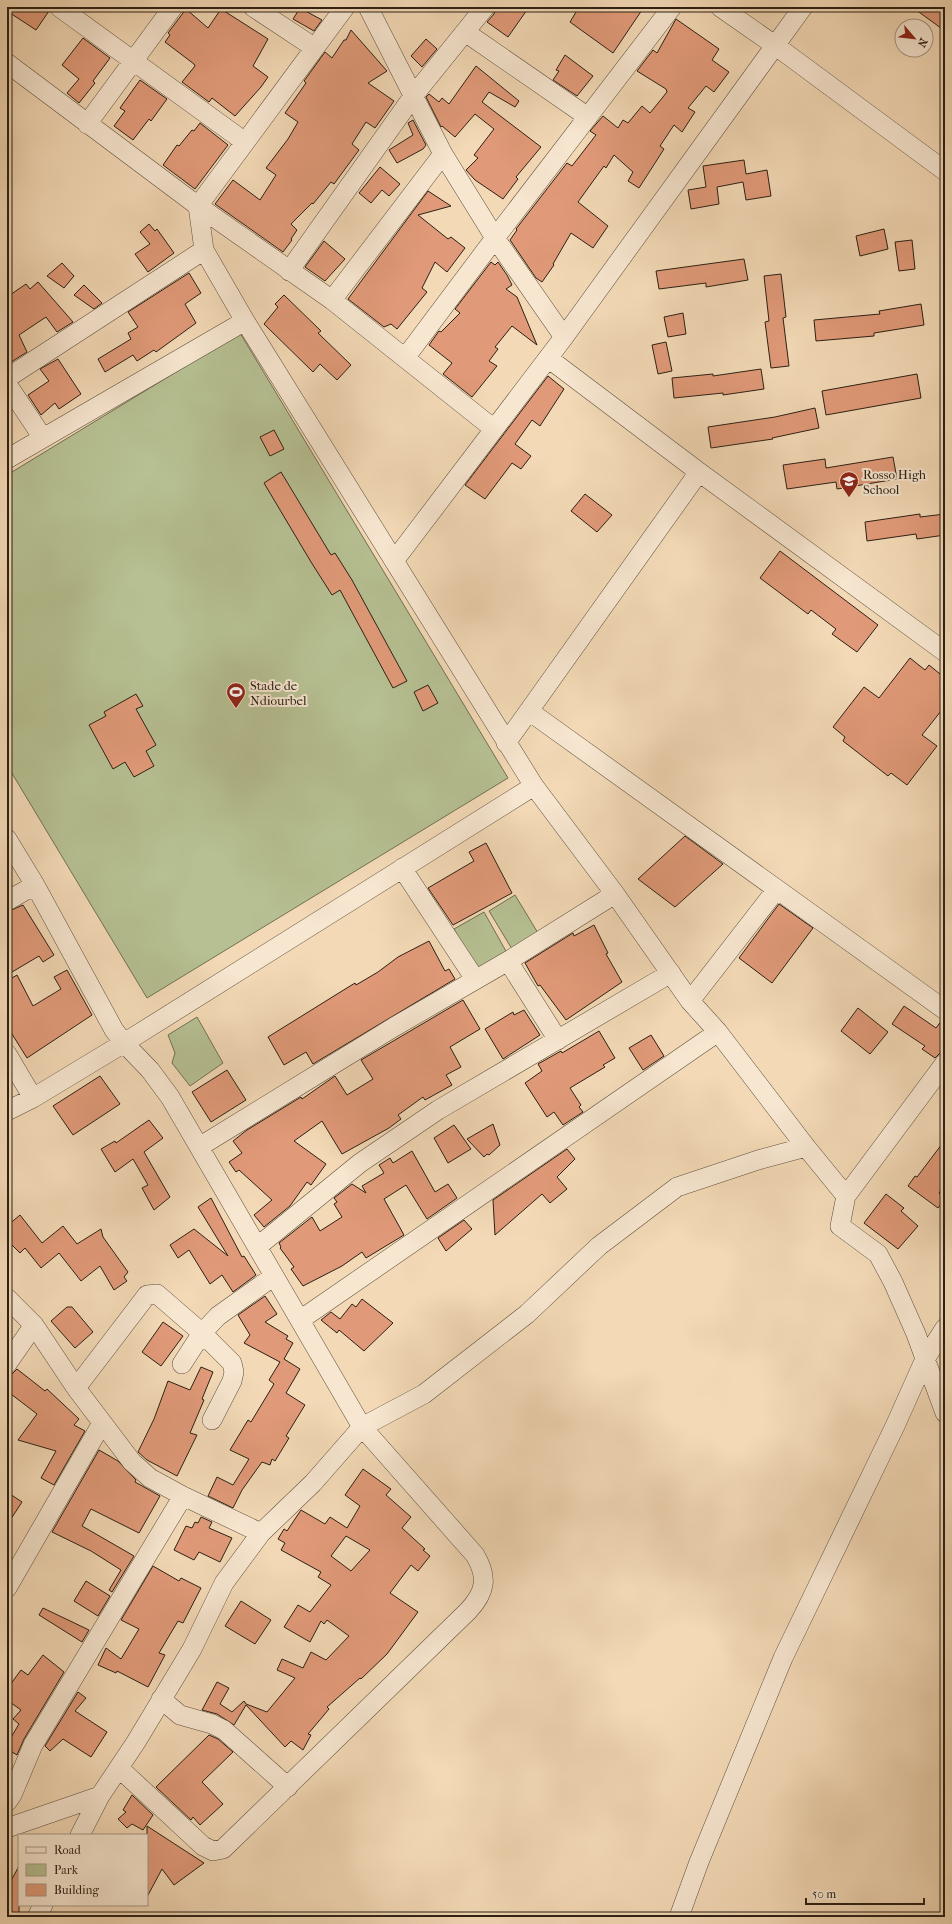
<svg xmlns="http://www.w3.org/2000/svg" width="952" height="1924" font-family="'IM FELL French Canon',serif">
<style>
.green{fill:#b6c092;stroke:#707053}
.building{fill:#e19a79;stroke:#2b2014;fill-rule:evenodd}
.lines{fill:none;stroke-linecap:round;stroke-linejoin:round}
.minor-casing{stroke:#5d4e3c;stroke-width:20}
.minor{stroke:#f7e6d0;stroke-width:19}
.labels{text-anchor:middle;stroke-width:4;stroke-linejoin:round;paint-order:stroke}
.poi-label{font-size:13px;fill:#2b2014;stroke:#f7e6d0;text-anchor:start}
</style>
<rect width="100%" height="100%" fill="#f3d9b6"/>
<filter id="stains"><feTurbulence type="fractalNoise" baseFrequency=".005" numOctaves="4"/><feColorMatrix values="0 0 0 0 .2 0 0 0 0 .09 0 0 0 0 .02 0 0 0 .5 -.17"/></filter>
<radialGradient id="worn" r=".72"><stop offset=".6" stop-color="#630" stop-opacity="0"/><stop offset="1" stop-color="#630" stop-opacity=".3"/></radialGradient>
<path class="green" d="M240,333L508,778L147,998L7,765V475Z
M515,895L538,933L512,949L489,911Z
M484,912L507,953L477,970L454,929Z
M197,1017L223,1063L190,1086L172,1063L175,1053L168,1035Z"/>
<path class="building" d="M7,7H48L49,11L36,30L7,11Z
M496,7H529L508,37L487,22L494,14Z
M579,7H644L613,53L570,22Z
M912,7H945V31Z
M300,8L322,20L314,31L293,19Z
M186,9L208,28L221,9L268,39L253,66L268,77L261,87L235,116L212,98L209,102L182,82L195,66L194,64L165,42L170,35L168,33Z
M676,19L719,49L712,60L729,72L714,92L706,86L688,108L695,112L682,132L674,125L660,146L664,149L639,188L628,181L633,172L614,155L606,168L604,166L578,202L608,226L593,248L571,233L553,264L554,265L542,282L536,278L510,240L517,230L516,229L567,163L572,166L596,135L590,131L603,116L618,128L623,120L628,123L642,106L650,113L667,92L666,89L637,71L653,50L657,53Z
M351,30L387,71L368,83L394,101L375,128L366,122L352,144L359,150L334,184L331,182L313,204L312,203L291,224L297,230L291,239L292,240L283,252L215,204L233,180L260,200L276,175L266,168L288,139L298,122L285,113L306,83L304,81L325,52L332,58L344,40H346Z
M83,38L110,58L93,81L95,83L79,103L67,93L79,79L62,65Z
M426,39L437,49L422,67L411,56Z
M565,55L593,76L577,96L553,80L559,71L556,70Z
M476,66L519,101L515,107L489,92L482,102L541,147L516,177L518,179L503,199L475,180L466,170L478,158L474,155L494,129L475,114L455,137L442,126L441,127L426,97L429,94L439,102L442,98L449,104Z
M140,80L167,99L151,121L149,119L133,140L114,126L125,111L120,108Z
M413,120L426,145L423,149L397,163L389,150L413,135L408,123Z
M200,123L228,145L195,189L163,165L177,145L179,146L192,130L194,131Z
M744,160L746,174L767,170L771,196L746,200L743,182L717,187L719,204L691,209L688,190L706,187L703,166Z
M380,167L400,184L389,196L382,190L371,203L359,193Z
M428,191L451,206L418,215L448,239L451,237L465,248L447,272L435,262L422,288L427,292L397,329L391,324L384,327L348,299Z
M149,224L155,231L157,229L174,253L148,272L135,254L150,244L140,232Z
M884,229L888,249L860,256L856,236Z
M912,240L915,269L899,271L895,242Z
M324,241L345,259L325,281L305,267Z
M744,259L748,280L706,287V283L659,289L656,271Z
M491,262L495,265L498,262L507,275L512,285L506,289L517,297L537,345L512,326L495,347L498,349L489,361L497,366L472,397L443,374L452,363L429,345L439,331L441,332L460,313L455,309Z
M62,263L74,276L64,288L47,276Z
M189,273L201,293L185,304L196,323L156,352L154,350L137,361L133,355L105,372L98,359L131,339L128,333L138,327L128,312Z
M781,274L786,317L783,318L789,366L771,368L765,322L769,321L764,276Z
M38,282L73,322L57,332L46,317L19,335L27,352L11,362L7,356V297L26,284L30,289Z
M84,285L102,303L94,309L74,295Z
M284,295L321,331L318,333L351,365L337,380L320,364L313,372L264,324L278,307L275,304Z
M921,304L924,325L874,333V336L816,341L814,320L880,314L879,311Z
M683,313L686,334L668,337L664,317Z
M666,342L672,371L658,374L652,345Z
M58,359L81,394L59,409L55,403L41,415L28,395L49,381L40,369Z
M761,369L764,389L723,395V393L674,398L672,378L713,374V376Z
M917,374L921,398L826,415L822,391Z
M548,376L564,389L540,426L532,420L515,444L531,456L521,469L512,463L485,499L465,485Z
M815,408L819,428L772,438L773,439L711,448L708,427L775,417Z
M274,430L284,449L270,456L260,437Z
M893,457L897,479L837,489L836,482L787,489L783,465L825,459L826,468Z
M281,472L331,555L335,553L352,580L407,681L393,688L340,590L332,595L311,562L264,483Z
M585,494L612,515L597,532L571,511Z
M920,514V517L945,514V535L917,539L916,534L867,541L865,522Z
M780,551L878,625L857,652L832,634L836,629L811,610L808,614L760,578Z
M910,658L925,670L929,665L945,678V706L922,735L937,746L907,785L891,773L888,776L843,741L845,737L833,727L864,687L879,698Z
M428,685L438,703L423,711L414,692Z
M136,694L143,706L136,709L156,745L146,751L154,766L134,777L125,762L113,769L89,725L106,716L104,712Z
M685,836L723,864L675,907L638,879Z
M486,843L512,893L453,925L428,888L474,861L469,852Z
M779,904L813,928L772,983L739,958Z
M23,905L54,955L43,962L39,956L7,975V912Z
M594,925L608,953L606,954L622,982L566,1020L540,985L538,986L525,963L573,933L574,936Z
M429,941L445,971L449,969L455,979L313,1064L306,1052L284,1065L268,1037L342,991L355,983L356,985L378,972L398,957Z
M67,970L92,1015L27,1058L7,1026V981L17,975L33,1006L61,989L54,977Z
M463,1000L480,1029L450,1047L461,1067L446,1075L452,1085L425,1100L423,1097L398,1115L401,1119L389,1128L342,1154L322,1121L294,1141L326,1164L311,1185L307,1182L290,1206L264,1227L254,1215L272,1200L239,1170L236,1172L229,1162L242,1153L233,1141L247,1130L301,1097L302,1099L335,1076L347,1095L373,1079L361,1060Z
M904,1006L936,1028L942,1020L945,1021V1052L940,1053L935,1058L922,1049L925,1046L892,1024Z
M858,1008L888,1032L870,1054L841,1031Z
M524,1010L540,1035L503,1059L485,1029L513,1012L514,1015Z
M599,1031L615,1058L603,1065L605,1067L570,1088L581,1105L579,1107L583,1112L563,1125L554,1112L547,1117L525,1083L542,1071L538,1064L561,1051L562,1053Z
M651,1035L664,1056L643,1070L629,1048Z
M227,1070L246,1100L211,1122L192,1092Z
M100,1076L120,1104L73,1135L53,1106Z
M149,1120L163,1138L144,1152L170,1197L154,1210L142,1188L148,1185L133,1159L115,1172L101,1149L115,1141L116,1143Z
M493,1124L500,1145L489,1155L487,1154L484,1157L467,1139Z
M454,1125L471,1149L448,1163L434,1138Z
M945,1140V1185L939,1193L945,1199L938,1208L908,1186L915,1176L917,1177Z
M567,1149L575,1159L557,1177L567,1189L550,1203L542,1194L495,1235L493,1200Z
M412,1151L435,1192L448,1184L457,1198L427,1219L406,1185L384,1199L404,1235L366,1258L362,1252L342,1266L303,1286L291,1269L294,1267L280,1248L281,1247L279,1243L312,1217L320,1231L342,1217L334,1204L337,1202L334,1198L352,1184L366,1193L362,1186L384,1173L379,1165L390,1158L393,1163Z
M886,1194L904,1208L901,1211L918,1226L898,1249L864,1223Z
M211,1198L242,1257L244,1256L256,1275L233,1292L222,1275L210,1284L189,1250L178,1258L170,1245L194,1229L228,1256L198,1207Z
M20,1215L42,1243L63,1226L77,1244L101,1229L103,1237L128,1272L124,1277L127,1281L114,1290L100,1266L81,1281L59,1253L41,1268L25,1248L20,1253L7,1240V1226Z
M464,1220L472,1229L446,1251L438,1238Z
M265,1296L277,1314L265,1322L288,1336L286,1339L293,1343L284,1359L300,1369L286,1393L305,1405L286,1436L289,1438L275,1461L272,1459L270,1465L262,1462L242,1490L233,1508L208,1496L217,1477L233,1485L249,1459L230,1450L248,1420L251,1422L274,1384L269,1380L280,1362L244,1343L250,1335L238,1315Z
M362,1299L393,1323L364,1351L339,1330L337,1333L321,1320L331,1312L340,1319L352,1304L356,1307Z
M67,1307H72L93,1332L75,1348L51,1321Z
M163,1322L183,1336L161,1366L142,1352Z
M201,1367L213,1372L202,1399L204,1400L190,1433L197,1435L177,1476L147,1460L138,1452L154,1419L168,1381L190,1390Z
M17,1369L45,1391L47,1389L79,1419L74,1425L85,1431L54,1485L41,1478L56,1451L18,1440L37,1414L7,1391V1375L12,1374Z
M99,1450L118,1461L136,1480L135,1482L160,1496L139,1533L91,1509L82,1526L134,1556L112,1592L109,1590L121,1570L91,1551L52,1532Z
M363,1469L391,1489L386,1495L411,1517L402,1528L425,1549L423,1550L430,1556L418,1571L411,1565L390,1593L418,1612L387,1654L361,1679L360,1678L327,1707L329,1709L308,1734L311,1735L303,1750L291,1741L285,1747L246,1705L234,1725L217,1714L202,1710L217,1682L229,1688L220,1704L232,1712L244,1701L246,1704L267,1712L295,1678L277,1670L282,1659L303,1668L311,1652L326,1660L349,1636L327,1620L324,1624L321,1621L310,1642L284,1627L298,1605L310,1612L331,1585L318,1577L321,1572L281,1550L285,1543L278,1539L284,1529L287,1531L301,1510L325,1524L330,1517L347,1528L360,1506L345,1495ZM346,1536L370,1550L351,1571L331,1556Z
M7,1492L22,1502L7,1525Z
M201,1517L212,1522L209,1528L232,1538L220,1562L199,1552L194,1560L174,1550L186,1526L192,1528L195,1522L198,1523Z
M153,1566L179,1581L181,1578L201,1588L183,1623L178,1621L159,1653L165,1655L148,1687L117,1671L116,1673L98,1665L106,1648L121,1659L139,1629L121,1620Z
M86,1581L110,1596L98,1616L74,1601Z
M241,1601L271,1620L255,1644L225,1626Z
M43,1608L89,1630L82,1642L39,1615Z
M43,1655L64,1672L24,1739L17,1755L7,1749V1744L19,1724L13,1719L21,1710L7,1700V1689L21,1670L28,1675Z
M78,1692L86,1698L75,1711L107,1732L91,1757L63,1739L50,1751L45,1746Z
M209,1735L218,1739L233,1752L202,1782L223,1804L200,1825L193,1817L191,1820L156,1787Z
M132,1795L153,1815L143,1830L132,1824L127,1828L118,1819L126,1812L123,1810Z
M147,1826L204,1863L174,1885L162,1869L147,1897Z
M19,1866V1912L17,1917H7V1888Z"/>
<g class="lines">
<defs>
<path id="minor" d="M59,7L245,142
M253,7L315,48
M345,7L198,206L204,250L245,321L534,786L615,894L690,1001L718,1032L806,1147L846,1196L840,1226L878,1254L893,1282L916,1334L945,1413
M368,7L443,154L495,238L564,337
M720,7L776,46L945,171
M465,32L588,117
M7,63L198,206L332,300L494,429
M87,124L173,7
M289,271L414,95L485,7
M332,300L443,154
M405,358L495,238L672,7
M548,358L699,472L945,652
M7,378L204,250
M7,384L43,438
M7,459L245,321
M394,561L564,337L803,7
M529,711L945,1010
M506,743L699,472
M7,839L35,885L114,1030L124,1043L150,1070L170,1097L362,1427L475,1555C488,1577 486,1592 468,1611L223,1849L213,1851L203,1846L119,1768
M402,868L475,979
M7,901L35,885
M508,961L558,1040
M690,1001L776,890
M7,1054L33,1098
M7,1111L33,1098L124,1043L534,786
M199,1147L394,1027L508,961L615,894
M846,1196L945,1063
M257,1247L360,1163L438,1110L671,973
M7,1298L34,1325L76,1388L132,1462L150,1478L183,1496L261,1533
M300,1320L718,1032
M7,1364L34,1325
M182,1364L202,1333L218,1316L274,1276
M76,1388L147,1295L157,1294L202,1333L232,1363L234,1372L232,1381L212,1420
M7,1588L102,1423
M161,1699L180,1715L212,1724L224,1730L288,1787
M7,1802L12,1795L33,1745L183,1496
M7,1828L100,1796L136,1742L192,1649L224,1583L261,1533L313,1483L362,1427L424,1394L527,1314L599,1246L677,1187L758,1160L806,1147
M80,1835L100,1796
M37,1917L43,1905
M679,1917L699,1862L783,1658L895,1426L925,1359L945,1328"/>
</defs>
<use href="#minor" class="minor-casing"/>
<use href="#minor" class="minor"/>
</g>
<defs>
<symbol id="school-pin" viewBox="-11 -11 22 30"><path d="M0 17L-7.5 6A9.5 9.5 0 1 1 7.5 6Z" fill="#8f2418" stroke="#f7e6d0"/><path d="M0-5L7-2L0 1L-7-2ZM-4 1L0 2.5L4 1V4Q0 6-4 4Z" fill="#fff"/></symbol>
<symbol id="stadium-pin" viewBox="-11 -11 22 30"><path d="M0 17L-7.5 6A9.5 9.5 0 1 1 7.5 6Z" fill="#8f2418" stroke="#f7e6d0"/><path d="M0-5a6.5 5 0 1 0 0 10a6.5 5 0 1 0 0-10ZM-3.5-1.8h7v3.6h-7Z" fill="#fff"/></symbol>
</defs>
<g fill-rule="evenodd">
<use href="#school-pin" x="838" y="470" width="22" height="30"/>
<use href="#stadium-pin" x="225" y="681" width="22" height="30"/>
</g>
<g class="labels">
<g class="poi-label">
<text x="863" y="479">Rosso High<tspan x="863" dy="15">School</tspan></text>
<text x="250" y="690">Stade de<tspan x="250" dy="15">Ndiourbel</tspan></text>
</g>
</g>
<rect width="952" height="1924" fill="none" stroke="#f3d9b6" stroke-width="24"/>
<rect x="8" y="8" width="936" height="1908" fill="none" stroke="#2b2014" stroke-width="2"/>
<rect x="12" y="12" width="928" height="1900" fill="none" stroke="#2b2014"/>
<rect x="18" y="1834" width="130" height="72" fill="#f7e6d0" stroke="#a59785"/>
<rect x="26" y="1847" width="20" height="6" fill="#f7e6d0" stroke="#a59785"/>
<text x="54" y="1854" font-size="12" fill="#2b2014">Road</text>
<rect x="26" y="1864" width="20" height="12" fill="#b6c092" stroke="#a59785"/>
<text x="54" y="1874" font-size="12" fill="#2b2014">Park</text>
<rect x="26" y="1884" width="20" height="12" fill="#e19a79" stroke="#a59785"/>
<text x="54" y="1894" font-size="12" fill="#2b2014">Building</text>
<g transform="translate(914 38) rotate(118)"><circle r="19" fill="#f7e6d0" stroke="#a59785"/>
<path d="M0-3L7 15L0 10L-7 15Z" fill="#8f2418"/>
<text y="-6" font-size="11" font-weight="bold" text-anchor="middle" fill="#2b2014">N</text>
</g>
<path d="M806 1898v6h118v-6" fill="none" stroke="#2b2014" stroke-width="2"/>
<text x="812" y="1898" font-size="12" fill="#2b2014" stroke="#f7e6d0" stroke-width="3" paint-order="stroke">50 m</text>
<rect width="100%" height="100%" filter="url(#stains)"/>
<rect width="100%" height="100%" fill="url(#worn)"/>
</svg>
